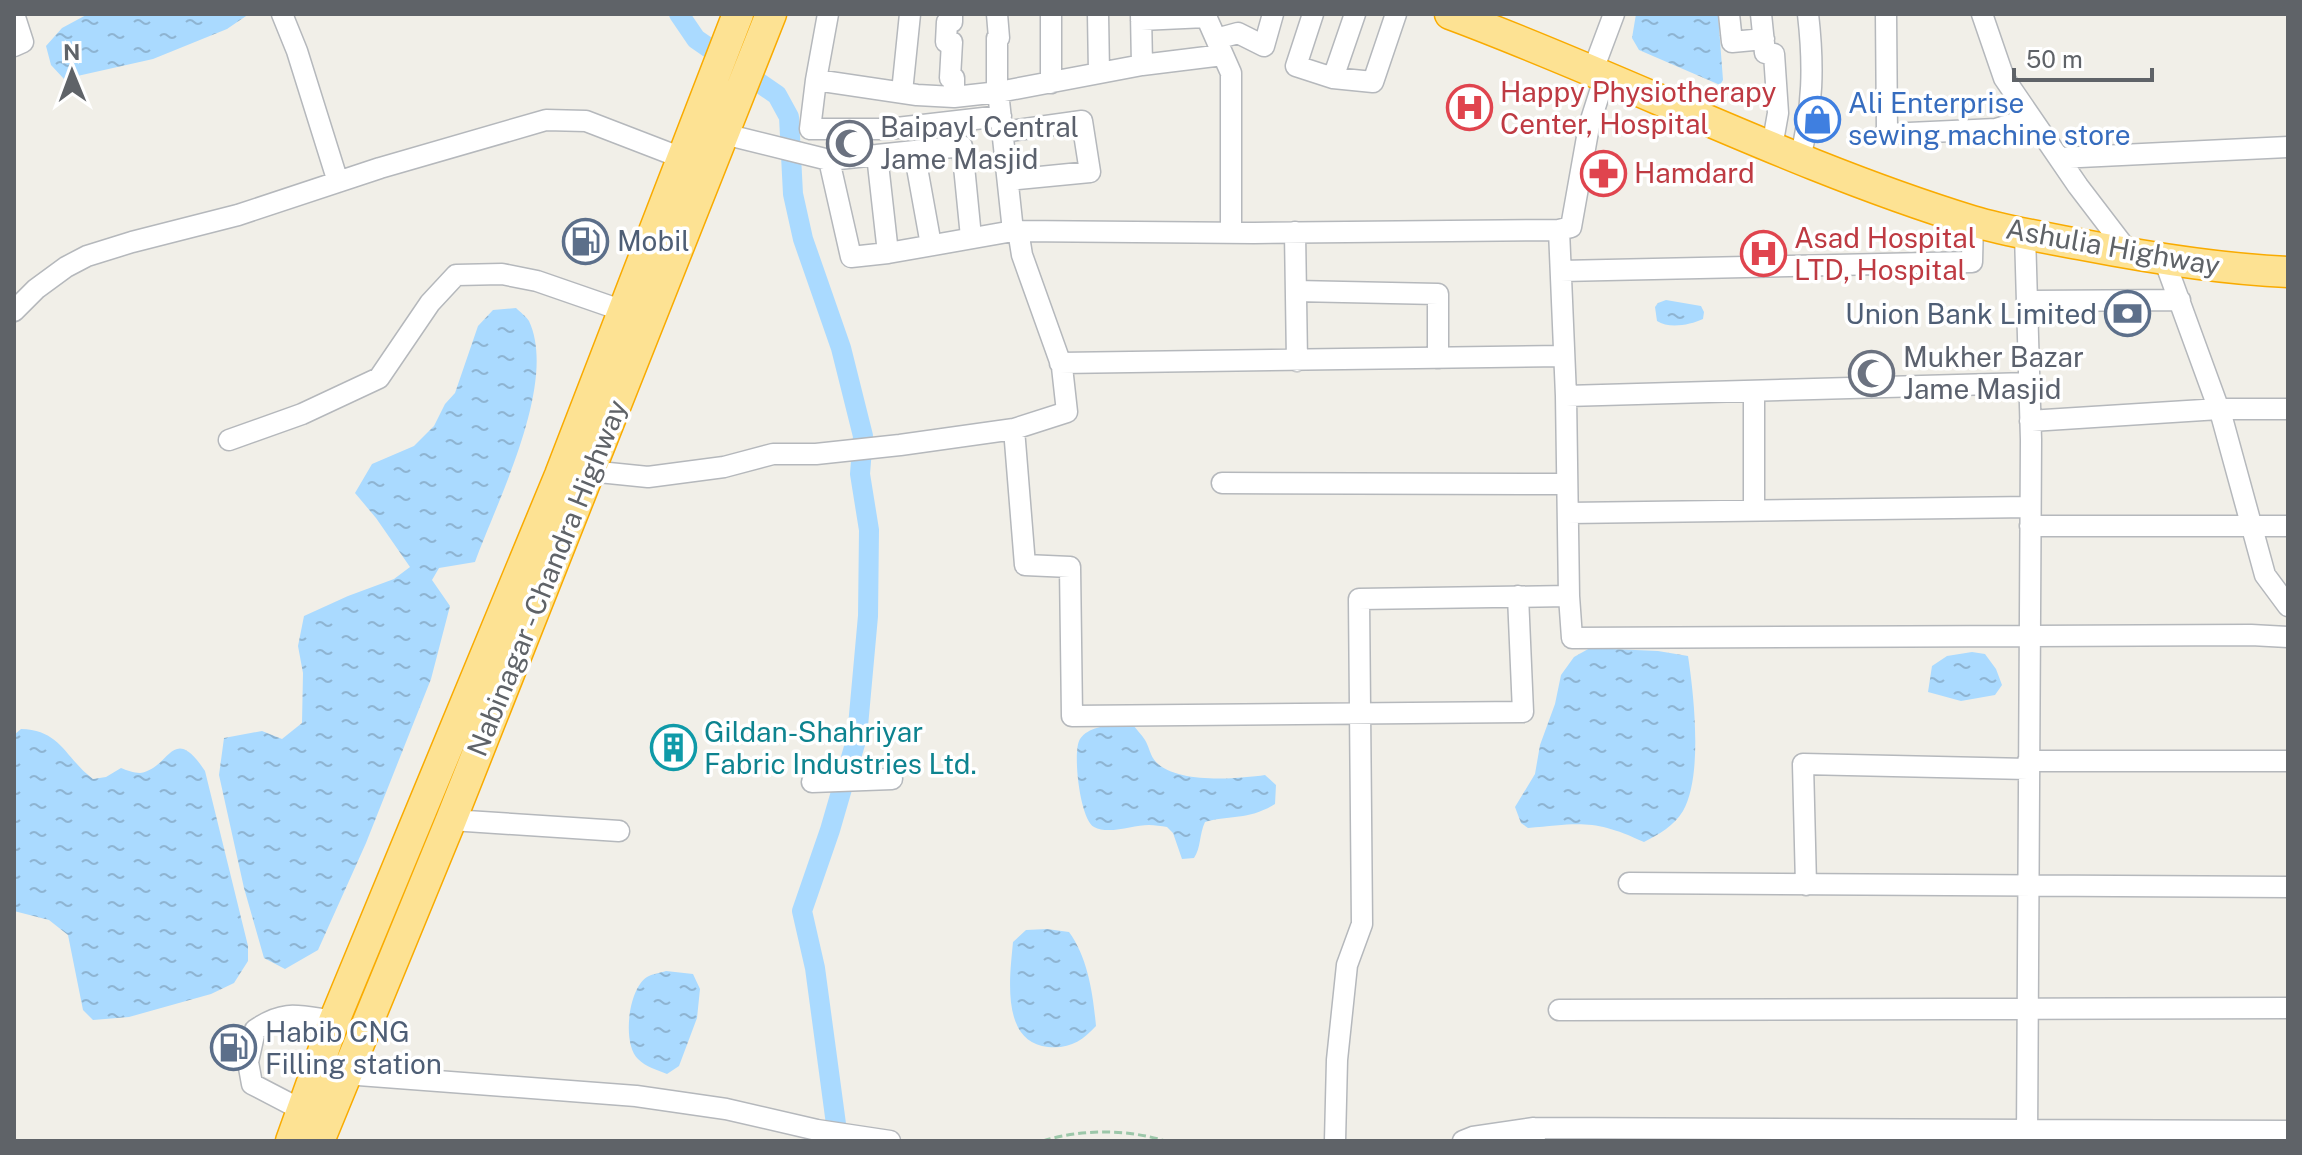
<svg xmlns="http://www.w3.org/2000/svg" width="2302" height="1155" font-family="'Public Sans',sans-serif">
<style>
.water{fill:url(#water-ripples)}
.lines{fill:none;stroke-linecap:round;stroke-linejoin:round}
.canal{stroke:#aadaff;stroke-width:20}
.minor-casing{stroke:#b5b8bc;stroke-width:23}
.highway-casing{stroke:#f9ab00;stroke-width:33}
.path{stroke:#9cc7a9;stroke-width:3;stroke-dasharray:8 4;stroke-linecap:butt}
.minor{stroke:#fff;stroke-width:20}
.highway{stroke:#fde293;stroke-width:30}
.labels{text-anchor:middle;stroke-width:7;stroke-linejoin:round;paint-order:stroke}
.health-label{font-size:28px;fill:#be3a42;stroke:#fff;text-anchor:start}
.shop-label{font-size:28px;fill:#366cbe;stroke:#fff;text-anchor:start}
.worship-label{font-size:28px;fill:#5b616d;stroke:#fff;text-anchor:start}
.service-label{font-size:28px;fill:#4e5e75;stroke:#fff;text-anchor:start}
.street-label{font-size:28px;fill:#5f6368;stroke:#fff}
.culture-label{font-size:28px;fill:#0d838f;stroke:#fff;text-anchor:start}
</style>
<defs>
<pattern id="water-ripples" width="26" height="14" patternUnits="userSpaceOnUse" patternTransform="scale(2)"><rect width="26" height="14" fill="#aadaff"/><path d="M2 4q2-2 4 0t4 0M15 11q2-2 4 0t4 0" fill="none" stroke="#8eb4d2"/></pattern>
</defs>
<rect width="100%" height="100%" fill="#f1efe8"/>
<path class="water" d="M88,14H249L227,29L153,59L64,79L51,65L46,46L62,28Z
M1636,14H1718L1723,80L1720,85L1639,50L1632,38Z
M1666,300L1701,306L1704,312L1703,319C1690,325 1669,329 1657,321L1655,307L1658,303Z
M516,308C520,312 526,316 529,321C558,383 497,501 475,562L439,568L432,580L450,606L431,679L366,843L318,950L285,969L264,958L244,888L219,775L224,738L262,731L282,739L302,723L303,673L298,646L304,616L348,596L394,579L410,567L376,518L355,493L372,464L414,446L434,426L445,404L455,393L478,326L493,310Z
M1590,648L1658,651L1688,656C1694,695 1703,776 1683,811C1674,826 1659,834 1644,842C1595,819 1580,823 1528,828L1521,823L1515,807L1535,774L1540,745L1555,704L1561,675L1574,657Z
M1972,652L1985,654L1996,669L2002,685L1995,695L1961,701L1928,692L1932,666L1947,656Z
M1119,724L1133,725C1137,730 1141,734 1145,740C1149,746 1150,756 1156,762C1177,784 1237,779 1265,775L1276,785L1275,804C1250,820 1231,815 1205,822C1199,835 1201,848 1194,858L1182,859L1173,833L1167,827C1161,826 1155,825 1149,825C1133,825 1109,835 1094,827C1080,820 1072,751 1080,739C1088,727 1106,726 1119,724Z
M21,729C61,730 65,758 93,779L106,777L121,768C126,770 134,773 140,773C170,769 172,721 205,771L248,946V961L234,983L211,994L129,1017L93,1020L83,1010L68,935L49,920L14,911V735Z
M1047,929L1069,932C1088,958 1093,994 1096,1026C1082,1041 1070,1049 1048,1047C1000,1042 1010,976 1013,942L1026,930Z
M666,971L693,974L700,989L697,1018L679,1066L667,1074C657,1070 646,1067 638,1059C622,1044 628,989 647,977C652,974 660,973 666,971Z"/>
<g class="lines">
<path class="canal" d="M679,14L696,39L777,95L789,117L793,194L803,239L841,348L863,436L860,474L869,530L868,616L857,737L830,830L802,911L815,968L836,1124"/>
<defs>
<path id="minor" d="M282,14L297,51L338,182
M828,14L816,80L917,95L954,97L999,92L1142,65L1223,55
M952,14V22H947L946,42H952L950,78H954V97
M997,14L999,38H997V82L1013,231
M1051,14V83
M1098,14L1099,73
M1141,14L1142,65
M1205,14L1231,73V233
M1313,14L1296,66L1333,78L1355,14
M1729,14L1732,42L1764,39
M1761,14L1765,53L1774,54L1778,113L1772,147
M1886,14L1887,134L1996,129L2031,118
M1982,14L2004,78L2078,186L2130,254
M1141,20L1206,17
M1216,39L1238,33L1264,46L1273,14
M14,46L23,42L14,14
M1593,70L1614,14
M1333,78L1373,82L1396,14
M816,80L810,129H888L1001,116
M902,92L910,14
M1003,132L1082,121L1090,172L1008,180
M724,134L829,160L877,155L888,253
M914,151L931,245
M877,155L962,146L971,237
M1800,158C1813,107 1814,66 1808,14
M2059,158L2288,147
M829,160L851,257L888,253L1013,231L1254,233L1559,230L1566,396L1569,596
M1018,230L1022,255L1062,367L1067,412L1014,429L1025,565L1070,567L1072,716L1523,712L1518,596
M1559,230L1571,227L1589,126L1605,76
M1295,232L1297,361
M2025,234L2031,440L2027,1141
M2164,259L2222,418L2265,575L2288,606
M1561,271L1972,262L1973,221
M1296,291L1438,294V358
M2027,301L2180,300
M14,311L36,289L66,267L87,256L132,242L238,215L380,168L546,120L586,121L682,158
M1060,363L1564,356
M1754,391V510
M1566,396L2029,383
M2030,421L2219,409H2288
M229,440L302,414L379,378L430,303L456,275L502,274L537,281L615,308L622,315
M589,471L648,477L724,467L773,454H816L900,445L1014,429
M1222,483L1567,484
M1568,513L2030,507
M2030,526H2288
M2028,761H2288
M812,782L892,779
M451,820L619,831
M1629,883L2288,887
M1806,885L1803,764L2028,769
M1559,1010L2288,1008
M345,1074L636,1096L726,1109L817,1130L890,1141
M304,1111L252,1084L248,1062L255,1030C285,1009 299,1016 334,1021
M1335,1141L1337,1060L1347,965L1362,924L1359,599L1569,596L1572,638L2251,635L2288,637
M1463,1141L1473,1137L1534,1128
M1535,1141L1534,1128L2288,1131"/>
<path id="highway" d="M1450,14C1625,79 1793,166 1972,221C2009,232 2047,238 2084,245C2151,258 2220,269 2288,272
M291,1141L334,1021L560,475L738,14
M319,1141L451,820L771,14"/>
</defs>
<use href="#minor" class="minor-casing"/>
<use href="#highway" class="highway-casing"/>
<path class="path" d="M1043,1141C1080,1129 1128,1129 1165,1141"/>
<use href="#minor" class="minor"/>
<use href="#highway" class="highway"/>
</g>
<defs>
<symbol id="hospital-ring" viewBox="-11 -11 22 22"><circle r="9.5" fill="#fff" stroke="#e0444e" stroke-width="1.5"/><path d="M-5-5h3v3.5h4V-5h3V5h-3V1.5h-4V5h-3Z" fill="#e0444e"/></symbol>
<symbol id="shop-ring" viewBox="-11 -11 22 22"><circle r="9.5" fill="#fff" stroke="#3f7fe0" stroke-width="1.5"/><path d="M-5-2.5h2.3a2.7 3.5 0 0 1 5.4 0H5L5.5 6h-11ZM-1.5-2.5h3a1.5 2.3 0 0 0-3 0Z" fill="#3f7fe0"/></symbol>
<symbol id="mosque-ring" viewBox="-11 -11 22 22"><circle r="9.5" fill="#fff" stroke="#6b7280" stroke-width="1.5"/><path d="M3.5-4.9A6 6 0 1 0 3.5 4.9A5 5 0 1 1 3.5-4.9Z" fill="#6b7280"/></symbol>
<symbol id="pharmacy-ring" viewBox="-11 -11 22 22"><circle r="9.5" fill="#fff" stroke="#e0444e" stroke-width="1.5"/><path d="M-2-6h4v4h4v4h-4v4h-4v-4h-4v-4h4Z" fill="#e0444e"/></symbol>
<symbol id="fuel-ring" viewBox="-11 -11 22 22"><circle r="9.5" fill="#fff" stroke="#5c6f8a" stroke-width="1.5"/><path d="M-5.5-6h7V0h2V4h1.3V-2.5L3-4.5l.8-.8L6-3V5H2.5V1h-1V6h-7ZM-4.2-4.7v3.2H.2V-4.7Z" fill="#5c6f8a"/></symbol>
<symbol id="bank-ring" viewBox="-11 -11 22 22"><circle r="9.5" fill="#fff" stroke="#5c6f8a" stroke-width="1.5"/><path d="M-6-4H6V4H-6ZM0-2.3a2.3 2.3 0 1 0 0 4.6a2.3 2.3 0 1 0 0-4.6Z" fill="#5c6f8a"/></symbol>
<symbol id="building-ring" viewBox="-11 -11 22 22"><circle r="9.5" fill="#fff" stroke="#0f9aa8" stroke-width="1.5"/><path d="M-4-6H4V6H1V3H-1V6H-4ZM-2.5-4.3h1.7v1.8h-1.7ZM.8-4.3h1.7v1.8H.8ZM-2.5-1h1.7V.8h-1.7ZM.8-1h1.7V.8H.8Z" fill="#0f9aa8"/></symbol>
</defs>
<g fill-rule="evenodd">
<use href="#hospital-ring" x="1444" y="82" width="51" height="51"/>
<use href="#shop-ring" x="1792" y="94" width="51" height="51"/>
<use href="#mosque-ring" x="824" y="118" width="51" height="51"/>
<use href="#pharmacy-ring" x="1578" y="148" width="51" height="51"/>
<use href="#fuel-ring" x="560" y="216" width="51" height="51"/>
<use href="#hospital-ring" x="1738" y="228" width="51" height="51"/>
<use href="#bank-ring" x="2102" y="288" width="51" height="51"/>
<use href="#mosque-ring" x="1846" y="348" width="51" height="51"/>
<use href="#building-ring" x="648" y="722" width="51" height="51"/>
<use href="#fuel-ring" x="208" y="1022" width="51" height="51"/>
</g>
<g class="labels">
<g class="health-label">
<text x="1500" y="102">Happy Physiotherapy<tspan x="1500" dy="32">Center, Hospital</tspan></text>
<text x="1634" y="183">Hamdard</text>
<text x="1794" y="248">Asad Hospital<tspan x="1794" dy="32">LTD, Hospital</tspan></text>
</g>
<g class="shop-label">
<text x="1848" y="113">Ali Enterprise<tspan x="1848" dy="32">sewing machine store</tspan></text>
</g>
<g class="worship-label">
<text x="880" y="137">Baipayl Central<tspan x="880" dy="32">Jame Masjid</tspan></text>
<text x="1903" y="367">Mukher Bazar<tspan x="1903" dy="32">Jame Masjid</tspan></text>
</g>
<g class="service-label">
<text x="617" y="251">Mobil</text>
<text x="2097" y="324" text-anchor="end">Union Bank Limited</text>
<text x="265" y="1042">Habib CNG<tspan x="265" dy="32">Filling station</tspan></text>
</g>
<g class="street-label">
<text transform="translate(2113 247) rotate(10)" y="10">Ashulia Highway</text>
<text transform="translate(547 578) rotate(-68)" y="10">Nabinagar - Chandra Highway</text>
</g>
<g class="culture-label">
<text x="704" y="742">Gildan-Shahriyar<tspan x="704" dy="32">Fabric Industries Ltd.</tspan></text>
</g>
</g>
<rect width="2302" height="1155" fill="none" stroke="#5f6368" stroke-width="32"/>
<g transform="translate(72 72) rotate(359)" stroke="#ffffff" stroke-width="6" paint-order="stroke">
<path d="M0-6L14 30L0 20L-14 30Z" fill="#5f6368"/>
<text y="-12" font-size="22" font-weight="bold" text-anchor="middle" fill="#5f6368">N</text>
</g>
<path d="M2014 68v12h138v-12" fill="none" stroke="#5f6368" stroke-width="4"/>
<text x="2026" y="68" font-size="24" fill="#5f6368" stroke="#ffffff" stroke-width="6" paint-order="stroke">50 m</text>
</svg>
